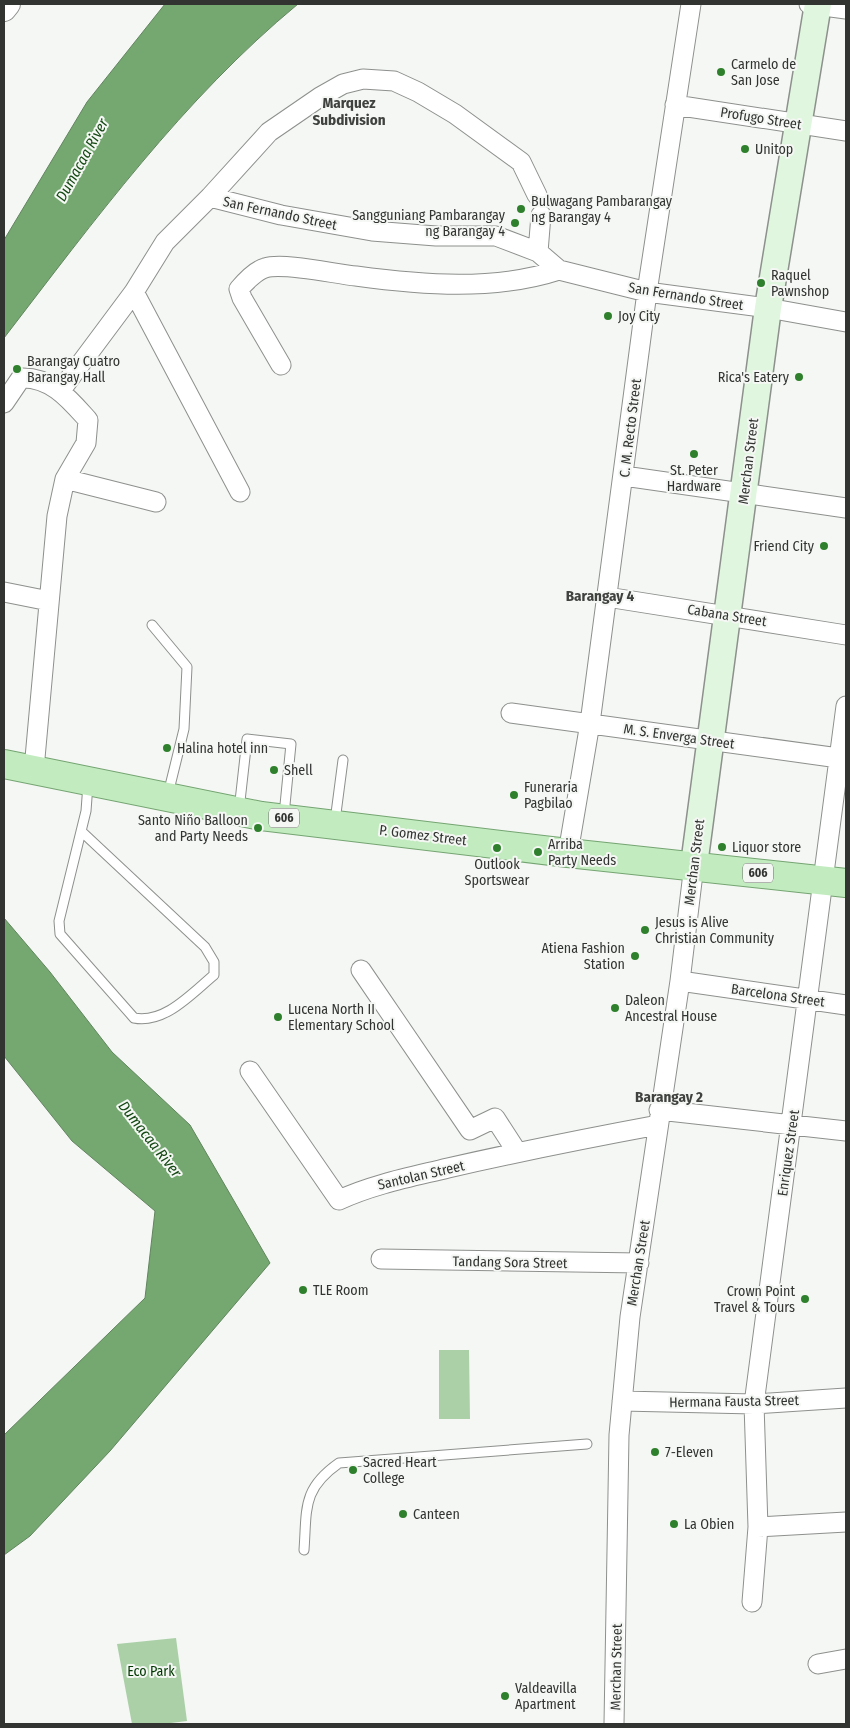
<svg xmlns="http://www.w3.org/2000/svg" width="850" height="1728" font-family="'Fira Sans Condensed',sans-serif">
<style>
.green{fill:#abd0a8}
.water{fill:#75a871;stroke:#61855e}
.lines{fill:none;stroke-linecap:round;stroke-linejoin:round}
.service-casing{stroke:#8d908d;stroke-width:11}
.minor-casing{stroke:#8d908d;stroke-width:21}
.tertiary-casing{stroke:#8d908d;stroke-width:26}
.secondary-casing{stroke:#8d908d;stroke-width:29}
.primary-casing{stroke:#75a472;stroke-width:30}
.service{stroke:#fff;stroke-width:9}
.minor{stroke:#fff;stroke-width:19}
.tertiary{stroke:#fff;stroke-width:24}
.secondary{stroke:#e0f6df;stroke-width:26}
.primary{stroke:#c2ecbf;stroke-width:28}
.poi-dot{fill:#2e802c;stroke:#f4f7f3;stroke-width:2}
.labels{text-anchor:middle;stroke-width:4;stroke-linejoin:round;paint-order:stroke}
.shield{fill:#f4f7f3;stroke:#6c6e6c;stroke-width:1}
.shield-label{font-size:12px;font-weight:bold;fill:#323432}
.poi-label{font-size:14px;fill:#323432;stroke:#f4f7f3;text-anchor:start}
.street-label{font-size:14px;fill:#323432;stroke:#f4f7f3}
.park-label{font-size:14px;fill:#003801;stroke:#f4f7f3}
.neighbourhood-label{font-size:15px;font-weight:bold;fill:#404240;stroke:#f4f7f3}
.water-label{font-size:15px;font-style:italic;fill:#134812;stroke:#f4f7f3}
</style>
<rect width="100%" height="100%" fill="#f4f7f3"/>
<path class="green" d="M439,1350H469L470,1419H439Z
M176,1638L187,1721L163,1724H132L117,1644Z"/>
<path class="water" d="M165,4H298C183,99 94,221 4,338V240L87,102Z
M4,918L50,972L112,1052L190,1125L270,1263L110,1451L30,1536L4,1555V1435L145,1298L155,1211L72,1141L4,1056Z"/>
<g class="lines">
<defs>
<path id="service" d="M152,625L187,667L184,729L168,794
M239,810L247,739L291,744L284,815
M335,821L343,760
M81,831L205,947L214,962V975C192,993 165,1024 134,1018L60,934L59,921L86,811L88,784
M304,1550C307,1508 302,1489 339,1463L587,1444"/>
<path id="minor" d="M809,4L846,9
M675,105L846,131
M210,197L281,215L372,231L436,236H496L538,252L559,270L647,292L768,308L846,322
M538,252L541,215
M134,292L240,492
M281,365L242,298L239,289C245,282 257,270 265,268C283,262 335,274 356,276C422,285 495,291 559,270
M61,390L134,292L165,242L210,197L269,132L320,97L343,84L363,79L394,81L418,92L455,114L521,162L537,195
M4,403L21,378C52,377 70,400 88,420L86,443L65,479L57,516L34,769
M624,476L846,508
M65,479L156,502
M4,592L49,601
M607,597L846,635
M511,713L846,759
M568,853L590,723L647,292L691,4
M361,970L470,1130L495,1118L517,1152
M680,981L846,1005
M250,1071L339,1200C374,1184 411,1177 448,1168C518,1152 588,1138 658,1125
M659,1110L846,1131
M381,1259L639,1263
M622,1401L754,1404L846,1398
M758,1527L846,1522
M752,1602L758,1527L754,1404L846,706
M818,1664L846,1659
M614,1724L619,1435L630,1317L680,981L694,865"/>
<path id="tertiary" d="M4,9L8,4"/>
<path id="secondary" d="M694,865L768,308L818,4"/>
<path id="primary" d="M4,764L261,816L568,853L846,883"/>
</defs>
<use href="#service" class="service-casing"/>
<use href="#minor" class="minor-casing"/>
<use href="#tertiary" class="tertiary-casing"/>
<use href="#secondary" class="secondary-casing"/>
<use href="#primary" class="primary-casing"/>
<use href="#service" class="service"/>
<use href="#minor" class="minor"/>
<use href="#tertiary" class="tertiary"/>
<use href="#secondary" class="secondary"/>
<use href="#primary" class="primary"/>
</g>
<g class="poi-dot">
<circle cx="721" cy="72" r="5"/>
<circle cx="745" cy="149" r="5"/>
<circle cx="521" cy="209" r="5"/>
<circle cx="515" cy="223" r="5"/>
<circle cx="761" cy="283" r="5"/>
<circle cx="608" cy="316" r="5"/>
<circle cx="17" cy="369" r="5"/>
<circle cx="799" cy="377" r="5"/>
<circle cx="694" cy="454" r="5"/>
<circle cx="824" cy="546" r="5"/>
<circle cx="167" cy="748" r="5"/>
<circle cx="274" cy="770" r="5"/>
<circle cx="514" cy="795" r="5"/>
<circle cx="258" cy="828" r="5"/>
<circle cx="722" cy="847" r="5"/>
<circle cx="497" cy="848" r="5"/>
<circle cx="538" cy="852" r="5"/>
<circle cx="645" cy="930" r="5"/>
<circle cx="635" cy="956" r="5"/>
<circle cx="615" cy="1008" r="5"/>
<circle cx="278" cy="1017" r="5"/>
<circle cx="303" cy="1290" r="5"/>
<circle cx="805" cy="1299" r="5"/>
<circle cx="655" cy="1452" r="5"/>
<circle cx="353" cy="1470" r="5"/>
<circle cx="403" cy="1514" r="5"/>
<circle cx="674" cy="1524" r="5"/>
<circle cx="505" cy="1696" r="5"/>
</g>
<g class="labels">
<g class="shield">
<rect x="269" y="808.5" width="30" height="19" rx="4"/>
<rect x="743" y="863.5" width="30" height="19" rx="4"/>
</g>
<g class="shield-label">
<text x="284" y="822">606</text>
<text x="758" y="877">606</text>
</g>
<g class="poi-label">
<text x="731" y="69">Carmelo de<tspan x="731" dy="16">San Jose</tspan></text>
<text x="755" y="154">Unitop</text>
<text x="531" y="206">Bulwagang Pambarangay<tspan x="531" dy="16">ng Barangay 4</tspan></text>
<text x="505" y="220" text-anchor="end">Sangguniang Pambarangay<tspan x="505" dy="16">ng Barangay 4</tspan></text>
<text x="771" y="280">Raquel<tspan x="771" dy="16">Pawnshop</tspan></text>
<text x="618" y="321">Joy City</text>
<text x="27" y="366">Barangay Cuatro<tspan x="27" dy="16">Barangay Hall</tspan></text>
<text x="789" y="382" text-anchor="end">Rica's Eatery</text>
<text x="694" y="475" text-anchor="middle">St. Peter<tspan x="694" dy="16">Hardware</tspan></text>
<text x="814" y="551" text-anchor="end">Friend City</text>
<text x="177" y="753">Halina hotel inn</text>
<text x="284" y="775">Shell</text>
<text x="524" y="792">Funeraria<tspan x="524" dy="16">Pagbilao</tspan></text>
<text x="248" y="825" text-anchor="end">Santo Niño Balloon<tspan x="248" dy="16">and Party Needs</tspan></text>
<text x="548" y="849">Arriba<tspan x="548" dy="16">Party Needs</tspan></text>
<text x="732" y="852">Liquor store</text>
<text x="497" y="869" text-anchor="middle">Outlook<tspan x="497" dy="16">Sportswear</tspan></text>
<text x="655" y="927">Jesus is Alive<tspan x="655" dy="16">Christian Community</tspan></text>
<text x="625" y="953" text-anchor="end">Atiena Fashion<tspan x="625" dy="16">Station</tspan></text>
<text x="625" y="1005">Daleon<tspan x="625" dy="16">Ancestral House</tspan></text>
<text x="288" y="1014">Lucena North II<tspan x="288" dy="16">Elementary School</tspan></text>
<text x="313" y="1295">TLE Room</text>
<text x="795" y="1296" text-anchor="end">Crown Point<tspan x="795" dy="16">Travel &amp; Tours</tspan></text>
<text x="665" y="1457">7-Eleven</text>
<text x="363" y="1467">Sacred Heart<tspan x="363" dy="16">College</tspan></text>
<text x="413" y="1519">Canteen</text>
<text x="684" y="1529">La Obien</text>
<text x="515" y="1693">Valdeavilla<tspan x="515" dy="16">Apartment</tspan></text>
</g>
<g class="street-label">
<text transform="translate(761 118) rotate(9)" y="5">Profugo Street</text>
<text transform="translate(280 213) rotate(12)" y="5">San Fernando Street</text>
<text transform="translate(686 296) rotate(9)" y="5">San Fernando Street</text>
<text transform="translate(630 428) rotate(-83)" y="5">C. M. Recto Street</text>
<text transform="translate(748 461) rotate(-83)" y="5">Merchan Street</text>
<text transform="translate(727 615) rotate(9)" y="5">Cabana Street</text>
<text transform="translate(679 736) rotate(8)" y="5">M. S. Enverga Street</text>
<text transform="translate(423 835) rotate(7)" y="5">P. Gomez Street</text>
<text transform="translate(694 862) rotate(-83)" y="5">Merchan Street</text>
<text transform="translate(778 995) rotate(8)" y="5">Barcelona Street</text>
<text transform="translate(788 1153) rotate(-82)" y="5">Enriquez Street</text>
<text transform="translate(421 1175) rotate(-13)" y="5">Santolan Street</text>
<text transform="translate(510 1262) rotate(1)" y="5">Tandang Sora Street</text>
<text transform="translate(638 1263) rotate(-81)" y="5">Merchan Street</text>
<text transform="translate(734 1401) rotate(-1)" y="5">Hermana Fausta Street</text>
<text transform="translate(616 1667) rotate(-89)" y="5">Merchan Street</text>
</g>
<g class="park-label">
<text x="151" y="1676">Eco Park</text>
</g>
<g class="neighbourhood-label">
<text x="349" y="108">Marquez<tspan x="349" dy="17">Subdivision</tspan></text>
<text x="600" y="601">Barangay 4</text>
<text x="669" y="1102">Barangay 2</text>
</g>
<g class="water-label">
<text transform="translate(82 160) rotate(-61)" y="5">Dumacaa River</text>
<text transform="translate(150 1139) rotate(52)" y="5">Dumacaa River</text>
</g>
</g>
<rect width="850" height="1728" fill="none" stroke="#323432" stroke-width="10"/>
</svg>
